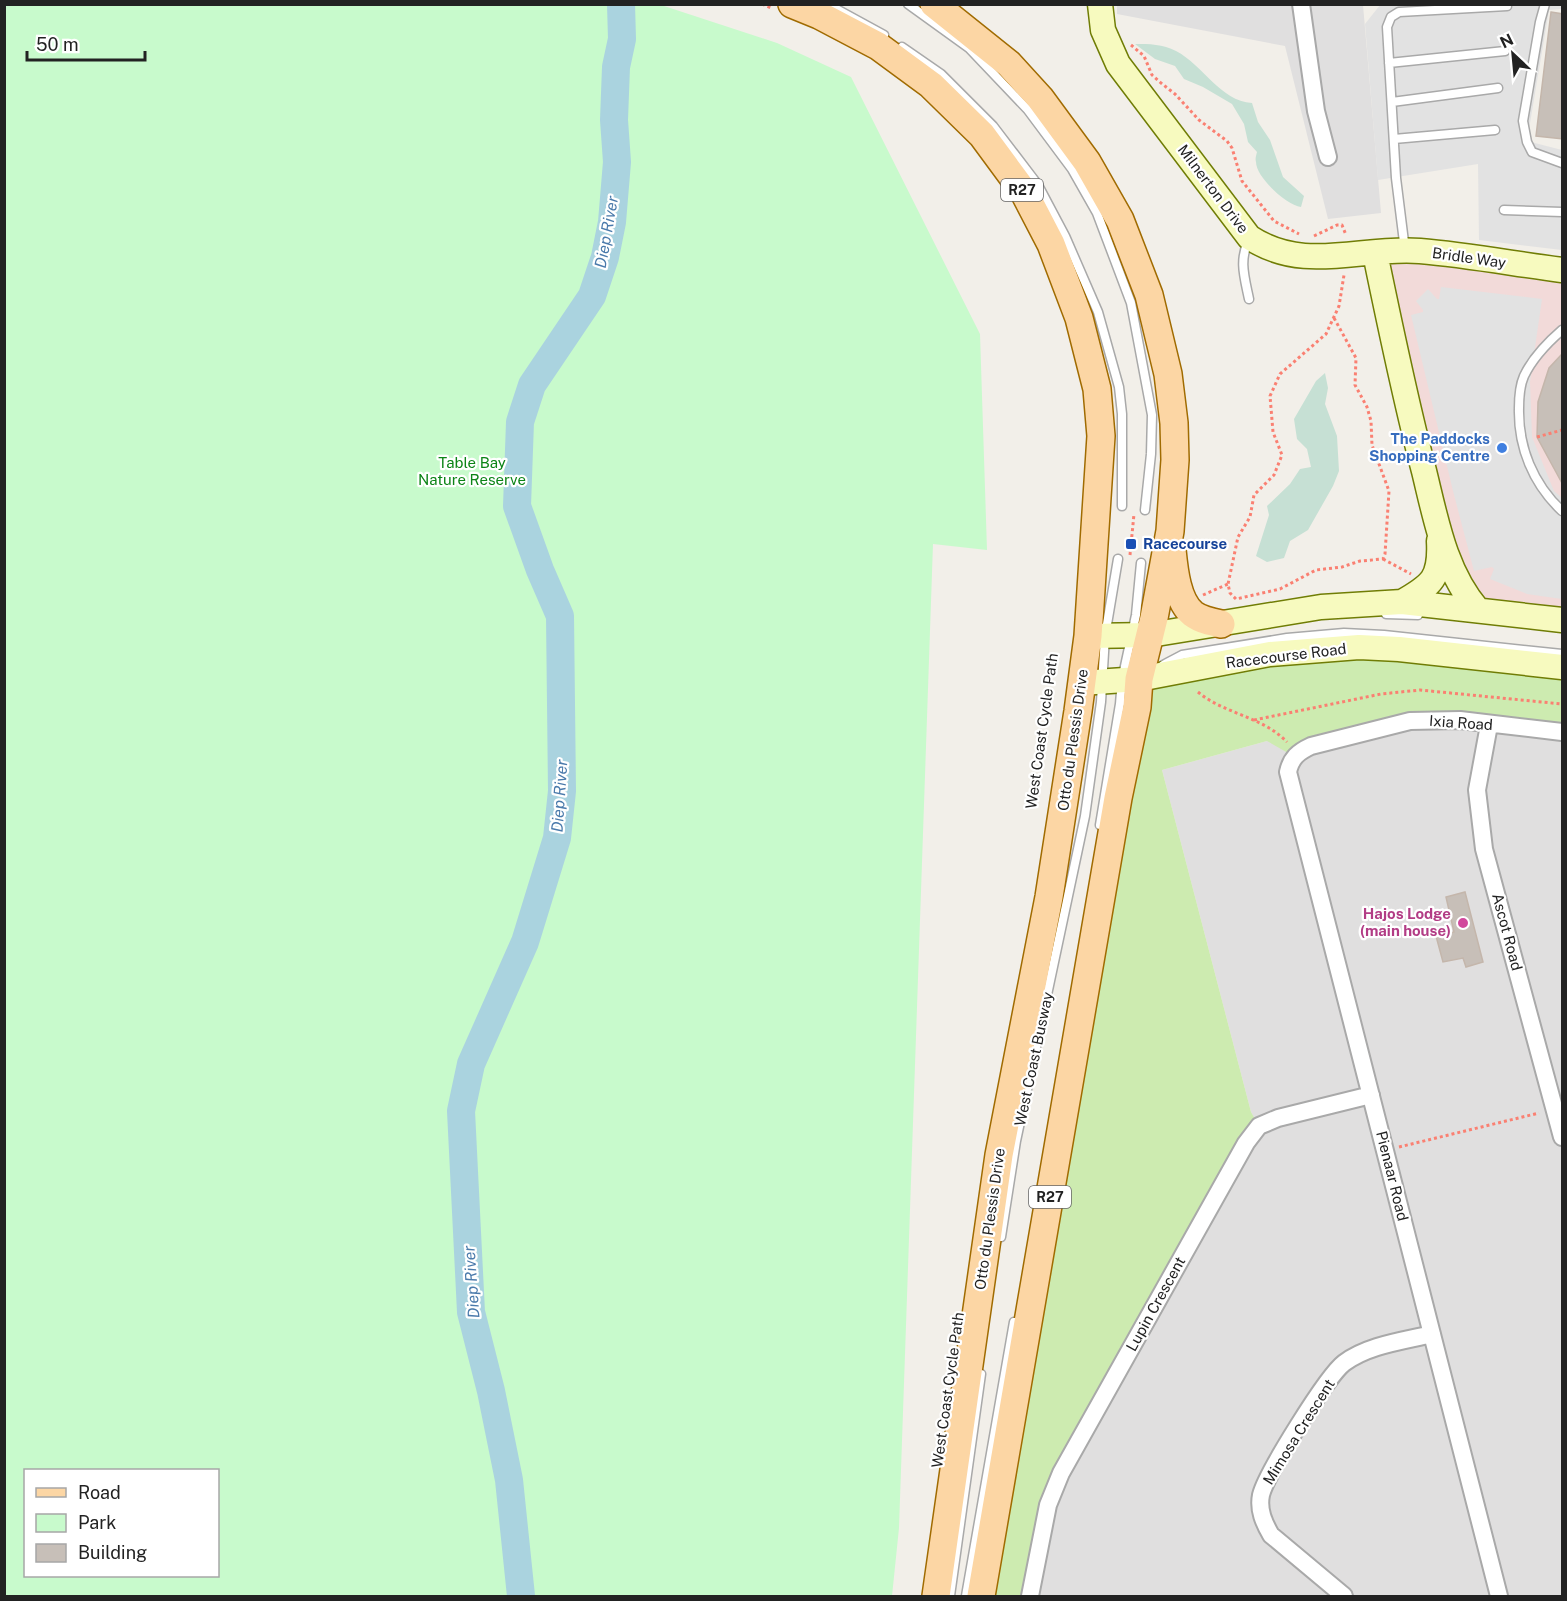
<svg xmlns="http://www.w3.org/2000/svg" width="1567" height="1601" font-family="'Public Sans',sans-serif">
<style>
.residential{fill:#e0dfdf}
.commercial{fill:#f2dad9}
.grass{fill:#cdebb0}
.wetland{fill:#c6e0d4}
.park{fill:#c8facc;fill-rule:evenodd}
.parking{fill:#e2e2e2}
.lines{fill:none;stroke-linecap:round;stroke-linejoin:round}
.river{stroke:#aad3df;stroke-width:28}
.building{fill:#c7bfb8;stroke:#c4b6ab;stroke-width:1.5}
.lane-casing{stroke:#a9a9a9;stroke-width:11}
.street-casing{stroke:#a9a9a9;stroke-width:20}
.secondary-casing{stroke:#707d05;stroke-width:27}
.primary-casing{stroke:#a06b00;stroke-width:30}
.path{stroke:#fa8072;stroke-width:3;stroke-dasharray:3 3;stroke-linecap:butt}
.lane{stroke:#fff;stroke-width:8}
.street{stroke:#fff;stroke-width:16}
.secondary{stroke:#f7fabf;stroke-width:24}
.primary{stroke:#fcd6a4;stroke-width:27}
.shop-dot{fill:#3f7fe0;stroke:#fff;stroke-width:2}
.transit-dot{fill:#1a4fb4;stroke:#fff;stroke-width:2}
.hotel-dot{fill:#d1479c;stroke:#fff;stroke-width:2}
.labels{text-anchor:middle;stroke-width:4.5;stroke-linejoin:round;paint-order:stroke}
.shield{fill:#fff;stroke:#646464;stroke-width:1.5}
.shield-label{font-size:14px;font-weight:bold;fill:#222}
.street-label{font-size:15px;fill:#222;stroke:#fff}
.shop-label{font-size:15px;font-weight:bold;fill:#366cbe;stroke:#fff;text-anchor:end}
.park-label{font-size:15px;fill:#0c8416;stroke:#fff}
.transit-label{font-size:15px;font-weight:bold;fill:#164399;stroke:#fff;text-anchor:start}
.hotel-label{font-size:15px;font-weight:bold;fill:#b23c85;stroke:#fff;text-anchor:end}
.water-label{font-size:16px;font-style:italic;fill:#4a7aab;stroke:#fff}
</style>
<rect width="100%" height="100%" fill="#f2efe9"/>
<path class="residential" d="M1117,5H1363L1381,213L1328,219L1285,46L1117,14Z
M1410,721L1562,732V1596H1030L1048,1505L1259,1127L1251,1112L1162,770L1267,741Z"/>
<path class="commercial" d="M1375,253L1562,270V620L1467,597Z"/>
<path class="grass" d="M1270,654L1562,667V732L1438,720L1295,757L1267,741L1162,770L1251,1112L1259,1126L1061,1473L1030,1596H981L1139,679Z"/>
<path class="wetland" d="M1135,44C1149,44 1163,44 1176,51C1203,65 1220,101 1252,103L1258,122L1270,140L1283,177L1304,196L1301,207C1286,205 1256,177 1256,162C1255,159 1256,156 1257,152L1248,142L1244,124L1232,104L1203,87L1184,79L1175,66L1155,59Z
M1325,373L1328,388L1325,404L1337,436L1339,471L1333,486L1308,530L1290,541L1284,558L1267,562L1256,556L1269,515L1267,506L1290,484L1300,469L1311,467L1307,449L1297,439L1294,419L1316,381Z"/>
<path class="park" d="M5,4L661,5L777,43L851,77L980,334L987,550L933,544L899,1528L892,1596H5ZM26,1470H218V1576H26Z"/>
<path class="parking" d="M1380,5H1562V9L1549,10L1527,141L1562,150V250L1479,240L1478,164L1378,180L1365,24Z
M1441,287L1542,299L1530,382L1532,437L1554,491L1562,498V599L1527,594L1490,579L1494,569L1492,567L1474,571L1453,491L1411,315L1423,312V310L1416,301L1428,289L1437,299H1439Z"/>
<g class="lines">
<path class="river" d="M521,1596L509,1480L491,1391L471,1312L461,1111L471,1064L525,942L557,838L562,791L560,616L540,570L517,506L520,422L532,385L592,296L605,257L612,222L617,162L614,120L616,67L622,39L621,4"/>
</g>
<path class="building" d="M1551,12L1563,14V139L1536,136Z
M1563,353V485L1537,437L1538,402L1549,368Z
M1465,892L1483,962L1466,967L1463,958L1443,962L1436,936L1454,932L1446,897Z"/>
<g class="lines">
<defs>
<path id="lane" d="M908,4L969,48L1028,110L1072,169L1097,213L1131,303L1152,415L1151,454L1145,510
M1545,4L1540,22L1523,121L1527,142L1532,152L1562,163
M829,5L884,35
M902,47L941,74L993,126L1038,185L1065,236L1098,312L1119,387L1122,414V506
M1389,63L1505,51
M1392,102L1498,88
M1394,139L1495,130
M1504,210L1562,212
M1249,238C1239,261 1244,275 1249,299
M1405,250L1396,178L1387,27L1391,17L1399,12L1507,6
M1562,330C1547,343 1533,357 1524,376C1520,385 1519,397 1519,408C1518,447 1533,484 1562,511
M1386,614L1418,615
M1163,665L1182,655L1287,638L1344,633L1384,635L1562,654
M1100,825L1120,704L1122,680L1136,615L1141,563
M1001,1237L1016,1141L1085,816L1101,702L1105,636L1118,559
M950,1596L981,1374
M966,1596L1014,1322"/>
<path id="street" d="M1301,4L1316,111L1328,157
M1489,725L1477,790L1484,849L1562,1137
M1030,1596L1048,1505L1061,1473L1246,1143L1259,1126L1278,1118L1371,1095
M1344,1596L1271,1535C1264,1523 1258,1510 1261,1495C1266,1474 1327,1376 1344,1363C1368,1345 1403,1341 1432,1334
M1499,1596L1288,772C1291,758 1298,752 1311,746L1410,721L1460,720L1562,732"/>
<path id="secondary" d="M1100,4L1103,30L1118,64L1249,237C1305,274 1360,246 1420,251C1468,255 1515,264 1562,270
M1375,253C1390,326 1405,399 1424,471C1436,520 1445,572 1478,610
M1402,602C1432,585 1441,578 1439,541
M1088,636L1150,635L1321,607L1402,602L1562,620
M1081,683L1139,679L1270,654L1359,647L1399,649L1562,667"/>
<path id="primary" d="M792,4L819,15L878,46L931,85L982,135L1024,192L1051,244L1079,318L1097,389L1101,436L1088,636L1078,711L1049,897L999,1155L936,1596
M934,4L1009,64L1040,98L1087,162L1120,220L1149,295L1168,374L1174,423L1175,460L1170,531L1154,618L1139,679L1137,707L1118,798L981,1596
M1172,550C1174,570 1177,601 1193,614C1201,620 1211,622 1221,624"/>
</defs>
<use href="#lane" class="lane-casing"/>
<use href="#street" class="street-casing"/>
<use href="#secondary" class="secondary-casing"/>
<use href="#primary" class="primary-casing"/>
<path class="path" d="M762,4L771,8
M1131,45L1144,56L1152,75L1161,83L1175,94L1199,120L1227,141L1232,148L1242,181L1274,221L1299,234
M1314,236L1337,225H1342L1346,235
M1334,318L1356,358L1355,385L1367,407L1371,421L1372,445L1389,491L1385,554L1383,559L1360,561L1342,567L1316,570L1280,589L1236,599L1230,593L1228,584L1238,537L1250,517L1254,495L1274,475L1282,455L1273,432L1270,396L1280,374L1326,334L1339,306L1344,275
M1537,437L1562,430
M1130,555L1134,514
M1383,559L1411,574
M1203,595L1228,584
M1198,692C1224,714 1262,716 1287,742
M1254,720L1381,694L1420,690L1562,704
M1399,1147L1539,1113"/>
<use href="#lane" class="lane"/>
<use href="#street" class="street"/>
<use href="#secondary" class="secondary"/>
<use href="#primary" class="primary"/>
</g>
<circle class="shop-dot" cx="1502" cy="448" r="6"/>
<rect class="transit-dot" x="1125" y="538" width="12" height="12" rx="3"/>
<circle class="hotel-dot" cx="1463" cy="923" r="6"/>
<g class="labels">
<g class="shield">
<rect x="1001" y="179" width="42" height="22" rx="4.5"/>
<rect x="1029" y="1186" width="42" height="22" rx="4.5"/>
</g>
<g class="shield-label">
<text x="1022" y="195">R27</text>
<text x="1050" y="1202">R27</text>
</g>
<g class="street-label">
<text transform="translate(1213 189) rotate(53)" y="5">Milnerton Drive</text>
<text transform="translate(1469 258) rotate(8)" y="5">Bridle Way</text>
<text transform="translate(1286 656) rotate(-7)" y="5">Racecourse Road</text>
<text transform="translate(1461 723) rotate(4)" y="5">Ixia Road</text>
<text transform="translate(1042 731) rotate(-82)" y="5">West Coast Cycle Path</text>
<text transform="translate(1073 740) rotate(-82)" y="5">Otto du Plessis Drive</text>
<text transform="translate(1507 932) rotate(75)" y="5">Ascot Road</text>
<text transform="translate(1034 1059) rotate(-78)" y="5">West Coast Busway</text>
<text transform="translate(1392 1176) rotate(76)" y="5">Pienaar Road</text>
<text transform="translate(990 1219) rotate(-82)" y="5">Otto du Plessis Drive</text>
<text transform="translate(1156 1304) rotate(-61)" y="5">Lupin Crescent</text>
<text transform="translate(948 1390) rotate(-82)" y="5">West Coast Cycle Path</text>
<text transform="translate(1299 1432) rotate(-58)" y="5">Mimosa Crescent</text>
</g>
<g class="shop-label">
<text x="1490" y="444">The Paddocks<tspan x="1490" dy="17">Shopping Centre</tspan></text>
</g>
<g class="park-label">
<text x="472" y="468">Table Bay<tspan x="472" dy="17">Nature Reserve</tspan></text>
</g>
<g class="transit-label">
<text x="1143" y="549">Racecourse</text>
</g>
<g class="hotel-label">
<text x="1451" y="919">Hajos Lodge<tspan x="1451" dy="17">(main house)</tspan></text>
</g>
<g class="water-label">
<text transform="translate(606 232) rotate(-80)" y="6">Diep River</text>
<text transform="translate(559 796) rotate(-86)" y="6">Diep River</text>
<text transform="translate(471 1282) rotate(-94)" y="6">Diep River</text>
</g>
</g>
<rect width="1567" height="1601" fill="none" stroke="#222222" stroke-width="12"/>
<rect x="24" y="1469" width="195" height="108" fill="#ffffff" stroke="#a7a7a7" stroke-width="1.5"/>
<rect x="36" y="1488" width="30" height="9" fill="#fcd6a4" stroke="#a7a7a7" stroke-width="1.5"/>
<text x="78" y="1499" font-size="18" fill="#222222">Road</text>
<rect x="36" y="1514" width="30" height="18" fill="#c8facc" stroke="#a7a7a7" stroke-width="1.5"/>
<text x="78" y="1529" font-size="18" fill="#222222">Park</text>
<rect x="36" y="1544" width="30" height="18" fill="#c7bfb8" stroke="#a7a7a7" stroke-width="1.5"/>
<text x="78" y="1559" font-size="18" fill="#222222">Building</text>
<g transform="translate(1513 54) rotate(334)" stroke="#ffffff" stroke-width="4.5" paint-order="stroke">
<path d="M0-4.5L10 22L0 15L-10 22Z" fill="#222222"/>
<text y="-9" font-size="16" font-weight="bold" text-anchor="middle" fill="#222222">N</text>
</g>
<path d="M27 51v9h118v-9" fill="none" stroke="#222222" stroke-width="3"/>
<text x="36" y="51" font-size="18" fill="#222222" stroke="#ffffff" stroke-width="4.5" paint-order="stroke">50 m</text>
</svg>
